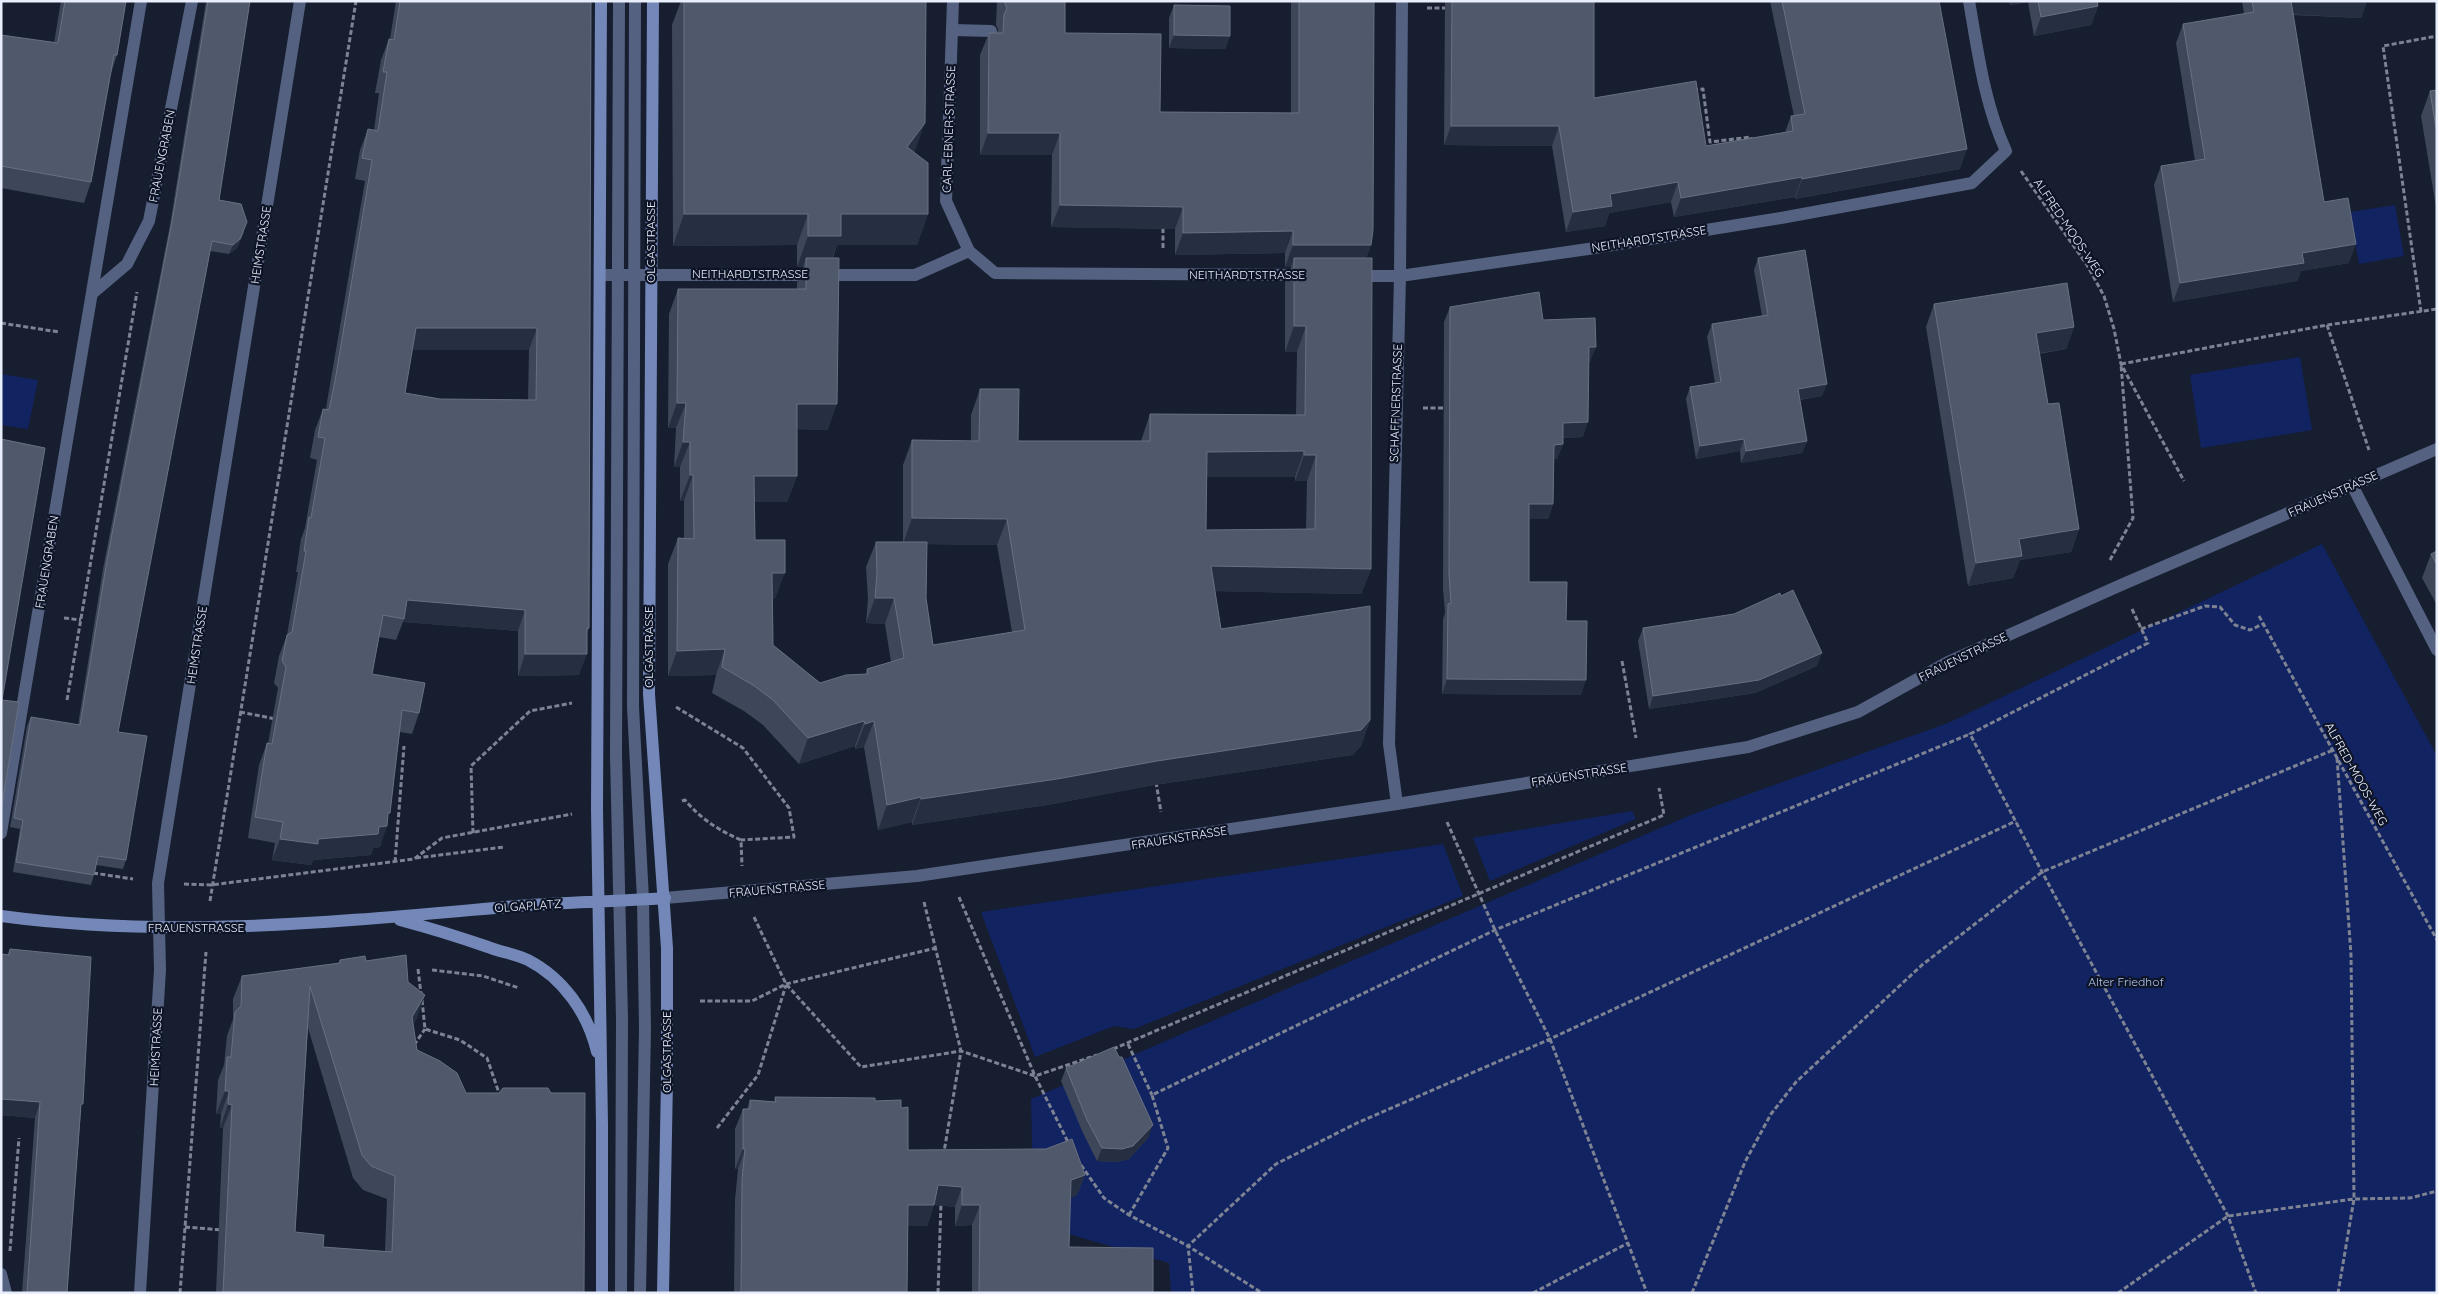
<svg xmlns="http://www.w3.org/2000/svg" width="2438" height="1294" font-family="Quicksand,sans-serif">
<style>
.green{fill:#122361}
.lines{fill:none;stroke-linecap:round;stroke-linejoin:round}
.path{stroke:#7d8393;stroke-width:3;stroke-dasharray:5 2.5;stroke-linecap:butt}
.lane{stroke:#556180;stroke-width:12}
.street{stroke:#556180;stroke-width:12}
.secondary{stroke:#7387b8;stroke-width:12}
.wall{fill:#3e475a;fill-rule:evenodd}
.shaded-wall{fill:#262f42}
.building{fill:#50596c;stroke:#687082;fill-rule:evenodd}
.labels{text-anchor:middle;stroke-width:4.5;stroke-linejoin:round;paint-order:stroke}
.street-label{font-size:12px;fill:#e9eefc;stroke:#0d1426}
.park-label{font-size:12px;fill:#b6c7ee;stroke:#0d1426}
</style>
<rect width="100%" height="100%" fill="#161e30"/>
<path class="green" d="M2395,205L2404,256L2359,264L2350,212Z
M2300,357L2312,430L2201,448L2190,375Z
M1,374L38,380L28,429L1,425Z
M2322,544L2437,756V1293H1171L1169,1263L1034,1224L1031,1099L1693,814L1948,723Z
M1632,811L1636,819L1490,881L1473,838Z
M1443,844L1463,896L1134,1029L1114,1026L1035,1057L981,912Z"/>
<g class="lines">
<path class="path" d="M1427,8H1448
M1693,90L1703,89L1710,142L1751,137V141
M2021,171L2087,265L2104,296L2114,329L2121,364L2184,481
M1163,248V225
M2421,312L2383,46L2437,36
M1,323L59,332
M2327,325L2369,450
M2121,364L2327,325L2437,309
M1423,408H1447
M2110,560L2133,518L2121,364
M2132,609L2148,643L1970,734L2042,872L2228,1216L2256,1293
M2259,616L2437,940
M64,618L81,620
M2141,629L2205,606L2220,607L2235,625L2250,630L2263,624
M1622,661L1636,738
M67,700L137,292
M676,707L743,748L789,808L794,837L741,840
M240,712L276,719
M2337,758L2351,955L2354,1199L2338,1293
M1156,782L1161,812
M682,801L685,800C701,819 718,830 741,840L742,866
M1447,822L1495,930L1550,1039L1647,1293
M473,833L471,766L530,711L572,703
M416,858L504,847
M395,862L404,746
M93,873L133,879
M184,884L211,885L414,859L442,838L572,814
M959,897L1035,1076L1069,1144
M210,901L356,1
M924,902L961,1051L944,1152
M754,917L786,984L861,1067L961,1051L1035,1076L1097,1055
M418,969L421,994
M432,970L483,976L519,988
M422,1000L425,1029L460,1040L487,1058L500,1096
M700,1001H752L786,984L936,948
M1128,1044L1152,1095
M414,1045L425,1029
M1113,1049L1664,815L1659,788
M717,1128L758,1075L786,985
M1081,1165L1104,1198L1129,1215L1188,1246L1262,1293
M1129,1215L1168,1148L1152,1095L1495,930L1970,734
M185,1227L222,1230
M10,1251L19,1138
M180,1293L206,952
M938,1293L941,1203
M1193,1293L1188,1246L1276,1164L1357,1123L1550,1039L2016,821
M1533,1293L1628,1243
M1692,1293L1745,1162L1771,1114L1796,1082L1922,965L2042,872L2333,750
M2118,1293L2228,1216L2354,1199L2410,1198L2437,1191"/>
<path class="lane" d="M619,1L616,755L622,1019L621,1293
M635,1L633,707L643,899L645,1029L640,1293
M953,30L991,31
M94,292L127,264L149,221L192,1
M2352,485L2437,650
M1,1274L6,1293"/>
<path class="street" d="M953,1L946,201L969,251L995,273L1303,275
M600,275H915L969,251
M1356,276H1400L1588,249L1781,218L1972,183L2006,151C1984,103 1978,52 1969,1
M1397,804L1389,744L1400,276L1402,1
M1,833L141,1
M665,898L917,876L1397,804L1748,747L1858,712L1948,662L2121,585L2437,449
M140,1293L160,970L158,883L300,1"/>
<path class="secondary" d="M601,1L597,809L602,1124V1293
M653,1L649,694L667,948V1080L663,1293
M1,916C173,939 335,922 506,907C559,902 612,902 665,898
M400,920C430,928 459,937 488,947C500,952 516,954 528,960C563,978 588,1013 597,1052"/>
</g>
<path class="wall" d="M61,1H126L117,55L110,76L91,182L84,203L1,188V35L54,43Z
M206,1H250L219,200L244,232L237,248L229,254L210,251L118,732L126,860L123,869L96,865L94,875L91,885L13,872L20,829L10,827L27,726L31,717L78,725L103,569L170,225Z
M396,1H591L589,628L587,633L579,675L518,676V631L403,622L396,640L379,637L372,674L419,713L412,734L400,732L388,819L380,847L373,848L371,855L313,860L311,865L272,860L275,843L248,838L259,765L267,743L268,744L278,688L274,683L279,656L287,635L298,572H296L301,539L305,528L317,460L310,458L315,430L323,409H326L327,402L365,181L355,179L360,150L368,129L374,130L379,93H375L381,60L389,39H390ZM412,350H529L528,400L440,399L405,393Z
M681,1H926L914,152L928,214L917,245H837L833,258L828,430L797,429V476L787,502H754L755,540L775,599H773V645L820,683L865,675L867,669L891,662L885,624L866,623L868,599L866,567L876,542H903V465L912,440L971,441V415L980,389L1018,441H1141L1150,414L1296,415L1297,352H1285V283L1291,267H1285V253L1175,255V229L1051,227L1052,155H980V55L989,33H997L998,29L996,25L997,1H1065V33L1160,112L1291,113V1H1374L1371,245L1366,258L1371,569L1361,594L1215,591L1221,629L1370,720L1361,746L1352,755L1148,786L1047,805L912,825V822L878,830L864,747L855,749V746L799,764L763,725L744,711L712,693L716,675L668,676V564L678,538L684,539V501H680V467H674L676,428H668L669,314L678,289H797V283L803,267H797V245L673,246L672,25ZM1206,477H1295V481H1307L1306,529L1206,530ZM927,544L997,545L1012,632L933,645L926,598Z
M1445,1H1594V98L1706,146L1785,132L1791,116H1794L1770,1H1939L1960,169L1795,199V197L1674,217L1671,202L1609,213L1605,226L1566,232L1552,146L1444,145Z
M2009,1H2097L2098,6L2091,25L2034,36L2028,2L2010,5Z
M2242,1H2367L2361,18L2293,15L2324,202L2349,263L2301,271L2297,281L2173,302L2154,185L2161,166L2195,161L2176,43L2183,24L2244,14Z
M1174,5L1230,36L1225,49L1169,48V18Z
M2437,90V213L2421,116L2430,91Z
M1758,258L1827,384L1822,396L1800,400L1807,441L1802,453L1741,463L1740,451L1696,459L1686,399L1690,387L1715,383L1707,337L1712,324L1762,316L1754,270Z
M1934,304L2074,327L2066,349L2039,354L2048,404L2079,529L2071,552L2020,560L2013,578L1968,586L1926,327Z
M1450,307L1543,320L1590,362H1588L1583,437L1563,438V444L1557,459H1554L1553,504L1548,519H1529V582L1566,621L1581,695L1442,694L1443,619L1445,613L1443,589L1444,322Z
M2437,551V605L2422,578L2431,554Z
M1781,596L1817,666L1755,693L1649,709L1638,641L1643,628L1734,614Z
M10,949L81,1111L67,1293H22L35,1118L1,1115V954L7,955Z
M340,960L366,961L408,982L417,1018L413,1024L417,1050L466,1093L584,1293H216L223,1128H220L221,1114H216L218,1080L224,1065L227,1036L233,1019V999L242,976L338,963ZM308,1028L353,1178L363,1190L387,1199L385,1251L323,1247L295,1232Z
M1066,1068L1148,1138L1129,1159L1117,1162L1097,1161L1083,1133L1061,1081Z
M775,1097L875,1101L901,1108L908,1150L1085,1175L1077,1195L1070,1198L1069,1247L1153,1293H972V1225L955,1226V1207L934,1205L927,1226H908L907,1293H734L735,1200L738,1169H735V1129L743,1109H747L750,1100L774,1102Z"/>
<path class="shaded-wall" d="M2011,1H2028L2010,5Z
M2163,1H2180V3Z
M2288,1H2367L2361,18L2284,14Z
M2098,6L2091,25L2034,36L2041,17Z
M1174,35L1230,36L1225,49L1169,48Z
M925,123L914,154L907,147Z
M1451,126H1559L1552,146L1444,145Z
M988,133H1060L1052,155H980Z
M1967,149L1960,169L1795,199L1802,179Z
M1802,177L1795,197L1674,217L1681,198Z
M1678,182L1671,202L1609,213L1605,226L1566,232L1573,212L1610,194Z
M1060,205L1183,207L1175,229L1051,227Z
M684,214H808L797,245L673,246Z
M841,214H928L917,245H837L829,267L806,258L803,267H797L808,236Z
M247,222L237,248L229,254L233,245Z
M1293,231L1285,253L1175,255L1183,233Z
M2356,244L2349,263L2301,271L2297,281L2173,302L2180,283L2302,253Z
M1293,245H1371L1363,268L1294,258L1291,267H1285Z
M1294,326H1306L1297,352H1285Z
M2074,327L2066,349L2028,355L2036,333Z
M416,328H537L529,350H408Z
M1589,347H1596L1590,362H1583Z
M1827,384L1822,396L1793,401L1798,389Z
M677,403H686L676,428H668Z
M797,404H837L828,430L788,429Z
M1588,422L1583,437L1557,438L1563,423Z
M1744,439L1740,451L1696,459L1700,446Z
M1807,441L1802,453L1741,463L1746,451Z
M683,442H690L680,467H674Z
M1563,444L1557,459L1549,460L1554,445Z
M1304,451L1295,477H1197L1207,452Z
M1304,455H1316L1307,481H1295Z
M690,475H693L684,501H680Z
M754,476H797L787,502H744Z
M1529,504H1553L1548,519H1524Z
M912,518L1007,519L997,545L903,544Z
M2079,529L2071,552L2020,560L2013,578L1968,586L1976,563L2019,539Z
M1211,566L1371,569L1361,594L1202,591Z
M772,573H785L775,599H763Z
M875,598H894L885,624L866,623Z
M407,600L525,610L518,631L403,622Z
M725,649L716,675L668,676L677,651Z
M1822,653L1817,666L1755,693L1649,709L1653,696Z
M525,654H587L579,675L518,676Z
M1447,679L1586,680L1581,695L1442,694Z
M1370,720L1361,746L1352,755L1148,786L1047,805L912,825L921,799Z
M864,721L855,746L799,764L808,738Z
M874,721L864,747L855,749L865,724Z
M921,797L912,822L878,830L887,805Z
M388,813H390L385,826H387L380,847L373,848L371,855L313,860L311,865L272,860L280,839H318L379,827Z
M425,995L417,1018L404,1040L412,1017Z
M225,1091H229L221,1114H216Z
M1,1099L40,1102L35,1118L1,1115Z
M228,1104L232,1105L223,1128H220Z
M1153,1125L1148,1138L1129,1159L1117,1162L1097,1161L1102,1148Z
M743,1149H745L738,1169H735Z
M1085,1175L1077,1195L1063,1201L1071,1180Z
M938,1185L962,1187L955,1207L934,1205L927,1226H900L908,1205Z
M962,1205H980L972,1225L955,1226Z"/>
<path class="building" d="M65,1H126L117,55H114L91,182L1,166V35L58,43Z
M208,1H250L219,200L241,204L247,222L240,239L233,245L212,241L118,732L147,736L126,860L98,856L94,875L16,862L23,820L14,818L31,717L80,725L107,560L173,216Z
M400,1H591L589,628H587V654H525V610L407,600L404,619L383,615L372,674L425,683L419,713L402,710L390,813H388L387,826L379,827L378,834L318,839V844L280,839L283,822L255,817L267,743L272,744L286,667L282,661L287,635L292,632L306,551H304L309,517L311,518L325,438L318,437L323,409L329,410L335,381L372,160L362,158L368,129L378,131L387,72H383L389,39L394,40ZM416,328H537L536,400L440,399L405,393Z
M684,1H926L925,123L907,147L928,163V214H841V236H808V214H684Z
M1004,1H1065V33L1161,34L1160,112L1299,113V1H1374L1373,230L1371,245H1293V231L1183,233V207L1060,205V133H988L989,33H1003L1004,15L1007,8Z
M1452,1H1594V98L1696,81L1706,146L1793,131L1791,116L1805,114L1782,1H1939L1967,149L1802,179V177L1681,198L1678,182L1610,194L1612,206L1573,212L1559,126H1451Z
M2038,1H2097L2098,6L2041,17Z
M2252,1H2291L2324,202L2348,198L2356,244L2302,253L2304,263L2180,283L2161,166L2205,159L2183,24L2254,12Z
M1174,5L1230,6V36L1174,35Z
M2437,90V134L2430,91Z
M1805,250L1827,384L1798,389L1807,441L1746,451L1744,439L1700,446L1690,387L1721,382L1712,324L1768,315L1758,258Z
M806,258H839L837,404H797V476H754L755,540H785V573H772L773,645L820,683L846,675L868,674L867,669L904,658L894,598H875L877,573L876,542H927L926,598L933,645L1025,630L1007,519L912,518V440L979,441L980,389H1019L1018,441H1150V414L1305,415L1306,326H1294V258H1372L1371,569L1211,566L1221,629L1370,606V720L1361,730L1157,761L1057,779L921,799V797L887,805L874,721L865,724L864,721L808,738L773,700L753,685L722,667L725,649L677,651L678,538L694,539L693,475H690V442H683L686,403H677L678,289H806ZM1304,451V455H1316L1315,529L1206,530L1207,452Z
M2067,283L2074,327L2036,333L2048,404L2059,403L2079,529L2019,539L2022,556L1976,563L1934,304Z
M1539,292L1543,320L1595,318L1596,347H1589L1588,422L1563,423V444L1554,445L1553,504H1529V582H1567L1566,621H1587L1586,680L1447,679L1448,604L1451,603L1449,574L1450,307Z
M1,439L45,448L2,700L19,702L2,804Z
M2437,551V565L2431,554Z
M1793,590L1822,653L1759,680L1653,696L1643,628L1734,614L1780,593L1781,596Z
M10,949L91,957L83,1104H81L67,1293H27L40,1102L1,1099V954L9,955Z
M406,955L408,982L425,995L412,1017L417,1050L440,1061L457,1073L466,1093H499L503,1088H548L551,1093H585L584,1293H223L232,1105L228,1104L229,1091H225L227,1057H231L235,1012L241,1006L242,976L340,963V960L365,956L366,961ZM310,986L362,1155L371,1166L395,1176L392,1252L323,1247L324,1235L295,1232Z
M1114,1047L1119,1057H1122L1153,1125L1133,1146L1122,1149L1102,1148L1087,1120L1066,1068Z
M775,1097L875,1098V1101L901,1100V1108L908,1107V1150L1046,1149L1072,1139L1085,1175L1071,1180L1069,1247L1153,1248V1293H979L980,1205H962V1187L938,1185L934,1205H908L907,1293H741L742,1179L745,1149H743V1109H750V1100L776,1102Z"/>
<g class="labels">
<g class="street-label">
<text transform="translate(949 129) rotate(-88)" y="4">CARL-EBNER-STRASSE</text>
<text transform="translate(162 156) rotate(-79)" y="4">FRAUENGRABEN</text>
<text transform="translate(2069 228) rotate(56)" y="4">ALFRED-MOOS-WEG</text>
<text transform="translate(1649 239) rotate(-9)" y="4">NEITHARDTSTRASSE</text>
<text transform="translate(651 242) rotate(-90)" y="4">OLGASTRASSE</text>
<text transform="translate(261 245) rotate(-81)" y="4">HEIMSTRASSE</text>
<text x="750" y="278">NEITHARDTSTRASSE</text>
<text x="1247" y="279">NEITHARDTSTRASSE</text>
<text transform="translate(1396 403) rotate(-88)" y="4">SCHAFFNERSTRASSE</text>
<text transform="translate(2333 494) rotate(-24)" y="4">FRAUENSTRASSE</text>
<text transform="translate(47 562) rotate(-81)" y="4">FRAUENGRABEN</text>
<text transform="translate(197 645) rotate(-81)" y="4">HEIMSTRASSE</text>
<text transform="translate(649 647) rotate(-90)" y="4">OLGASTRASSE</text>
<text transform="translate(1963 657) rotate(-26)" y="4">FRAUENSTRASSE</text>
<text transform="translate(2356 774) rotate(61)" y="4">ALFRED-MOOS-WEG</text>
<text transform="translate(1579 775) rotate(-9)" y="4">FRAUENSTRASSE</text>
<text transform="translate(1179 838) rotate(-9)" y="4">FRAUENSTRASSE</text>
<text transform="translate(777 889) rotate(-5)" y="4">FRAUENSTRASSE</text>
<text transform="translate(528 906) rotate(-4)" y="4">OLGAPLATZ</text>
<text x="196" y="932">FRAUENSTRASSE</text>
<text transform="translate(156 1047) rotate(-87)" y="4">HEIMSTRASSE</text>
<text transform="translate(667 1052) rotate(-90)" y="4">OLGASTRASSE</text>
</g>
<g class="park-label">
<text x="2126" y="986">Alter Friedhof</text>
</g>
</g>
<rect width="2438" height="1294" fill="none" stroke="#e9eefc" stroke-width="5"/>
</svg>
